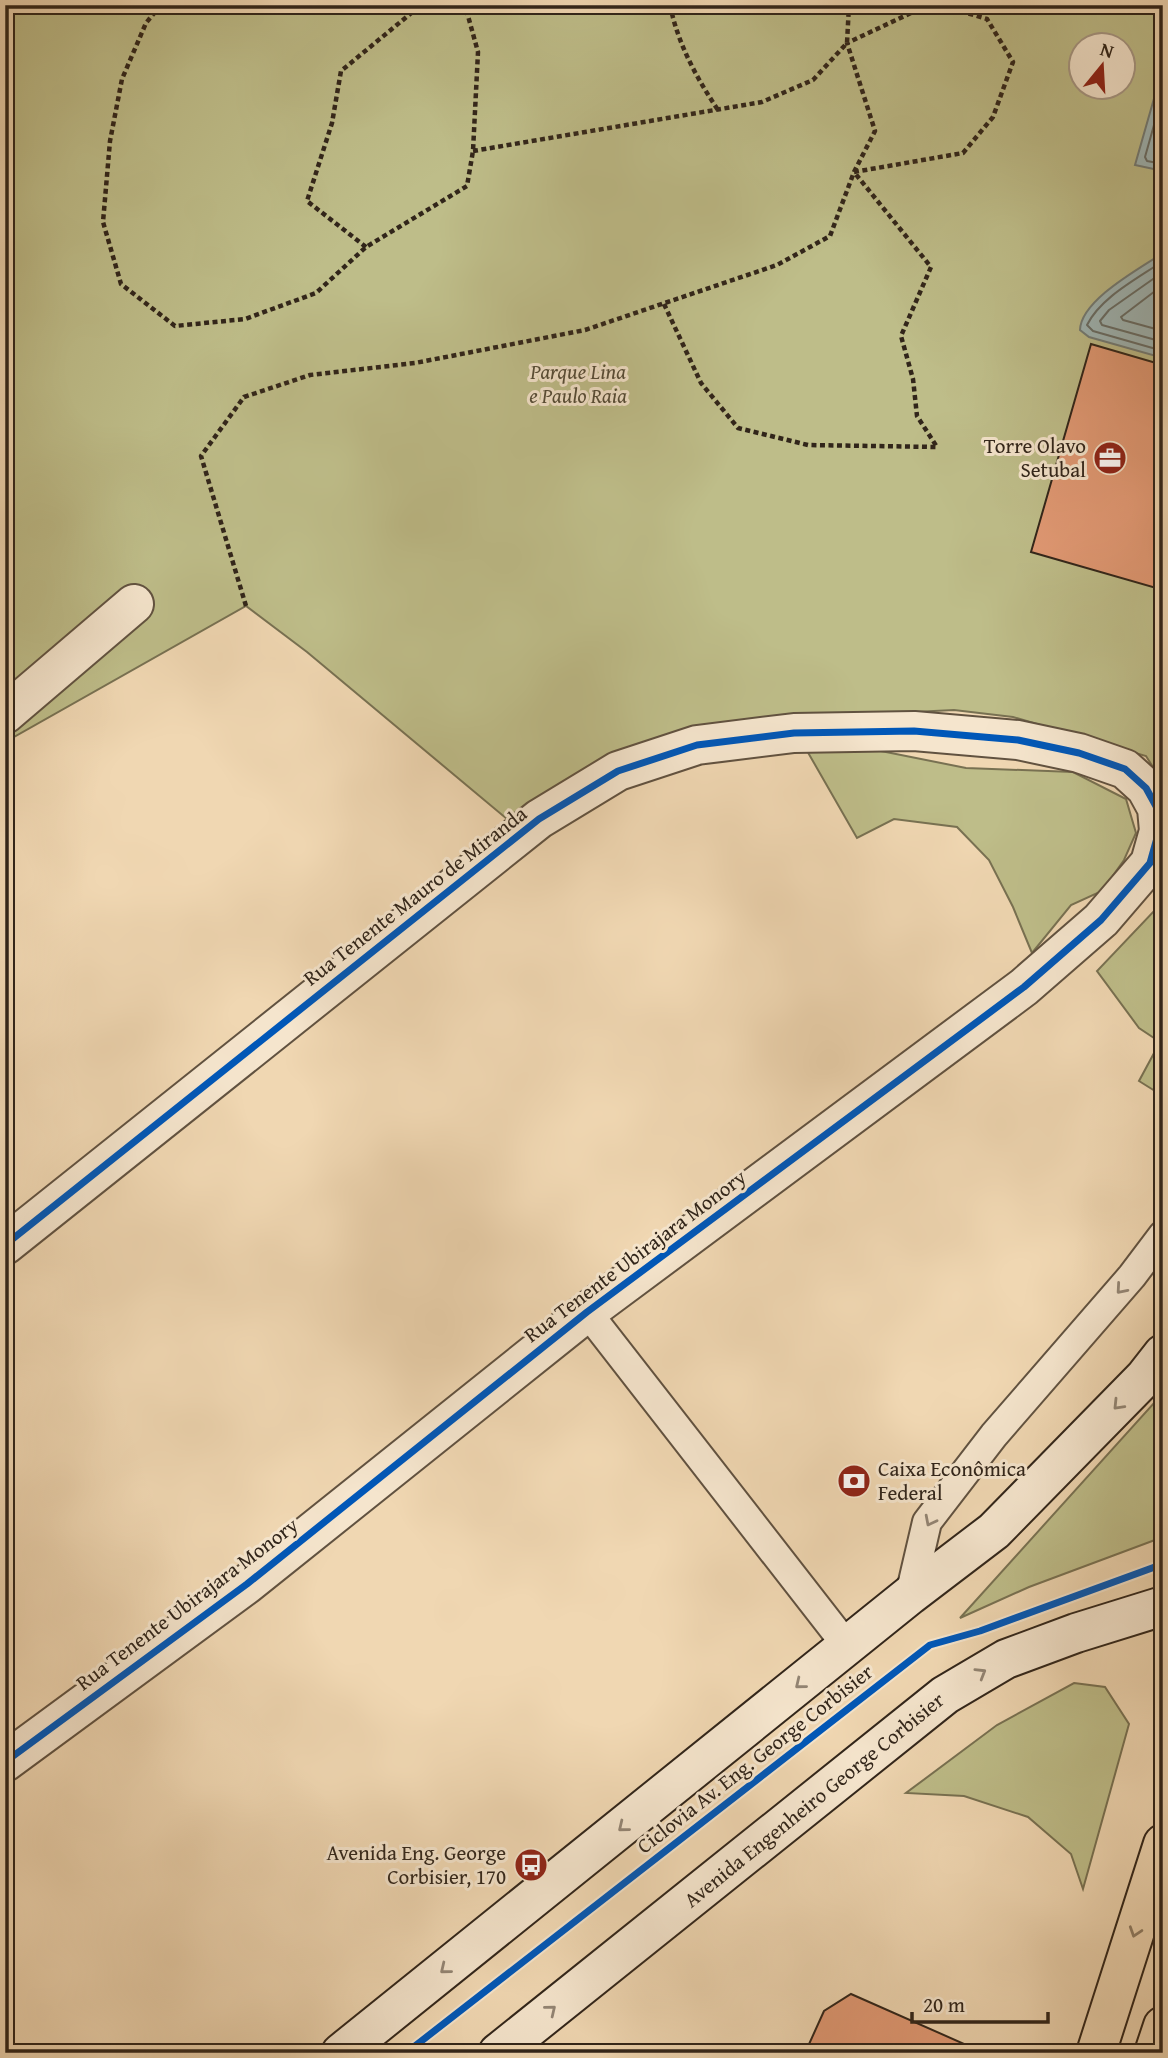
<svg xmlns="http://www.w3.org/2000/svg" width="1168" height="2058" font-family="'Gentium Book Plus',serif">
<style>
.green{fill:#bebd89;stroke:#787152;stroke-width:2;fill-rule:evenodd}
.water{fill:#9fb7b7;stroke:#737d78;stroke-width:2}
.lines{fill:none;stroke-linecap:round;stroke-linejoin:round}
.shore{stroke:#686e68;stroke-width:2}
.building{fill:#e19974;stroke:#31251a;stroke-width:2}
.service-casing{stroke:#615240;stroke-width:32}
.minor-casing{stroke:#615240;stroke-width:42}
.secondary-casing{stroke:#31251a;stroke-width:42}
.primary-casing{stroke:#31251a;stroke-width:42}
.path{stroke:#31251a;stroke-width:4.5;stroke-dasharray:5 3.5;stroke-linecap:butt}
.service{stroke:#f5e5cd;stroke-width:28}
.minor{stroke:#f5e5cd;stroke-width:38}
.secondary{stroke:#f5e5cd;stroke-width:38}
.primary{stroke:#f0d7b2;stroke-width:38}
.cycleway-casing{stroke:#f5e5cd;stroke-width:11}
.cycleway{stroke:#0057b8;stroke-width:7}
.oneway{stroke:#938574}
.oneway2{stroke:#907e66}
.labels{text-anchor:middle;stroke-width:6;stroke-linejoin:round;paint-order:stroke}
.park-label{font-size:21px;font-style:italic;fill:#544b36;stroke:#f5e5cd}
.poi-label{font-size:21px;fill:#31251a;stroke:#f5e5cd;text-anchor:end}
.street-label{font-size:21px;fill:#31251a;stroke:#f5e5cd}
</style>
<rect width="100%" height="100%" fill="#f0d7b2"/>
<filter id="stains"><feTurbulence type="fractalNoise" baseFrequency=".00286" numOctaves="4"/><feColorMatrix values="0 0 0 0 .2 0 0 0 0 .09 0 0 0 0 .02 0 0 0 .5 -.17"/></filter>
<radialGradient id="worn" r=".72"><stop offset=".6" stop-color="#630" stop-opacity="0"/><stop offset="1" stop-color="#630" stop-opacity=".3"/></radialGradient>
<path class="green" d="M5,5H1163V783L1146,756L1013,717L954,710L754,720L513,824L307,652L246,606L5,742ZM1080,46H1122V88H1080Z
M806,749H871L966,768L1073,772L1126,799L1136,833L1124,860L1102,891L1071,905L1032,953L1013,907L989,860L957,827L894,819L857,838Z
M1163,894V1096L1139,1081L1160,1042L1139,1028L1097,971L1157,908Z
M1163,1393V1537L1029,1587L960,1618Z
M1074,1683L1105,1687L1129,1724L1083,1889L1071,1854L1028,1817L964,1796L906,1793L997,1725Z"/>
<path class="water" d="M1163,67V171L1135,165Z
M1163,253V358L1089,337L1080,330C1081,300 1139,269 1163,253Z"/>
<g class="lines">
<path class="shore" d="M1163,93L1145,157L1147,161L1163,164
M1163,261C1137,279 1101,297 1087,325L1093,331L1163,351
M1163,272L1109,310L1100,321L1102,325L1163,342
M1163,285L1121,317L1123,320L1163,331"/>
</g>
<path class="building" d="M1091,344L1163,365V590L1031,552Z
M851,1994L971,2047L969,2053H805L824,2011Z"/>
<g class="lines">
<defs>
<path id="service" d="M587,1312L847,1646
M910,1595L927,1522L994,1435L1132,1276L1163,1235"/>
<path id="minor" d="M5,714L134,604
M5,1245L539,819L618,771L697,745L794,733L914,731L1018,740L1079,753L1125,769L1146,788L1157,808L1159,831L1150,863L1101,920L1024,987L587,1312L247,1584L5,1762"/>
<path id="secondary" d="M341,2053L910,1595L994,1531L1145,1377L1163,1354
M498,2053L945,1695L1006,1659L1076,1633L1163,1606"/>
<path id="primary" d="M1096,2053L1163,1844
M1154,2053L1163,2026"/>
</defs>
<use href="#service" class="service-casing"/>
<use href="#minor" class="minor-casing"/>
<use href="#secondary" class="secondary-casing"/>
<use href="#primary" class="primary-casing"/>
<path class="path" d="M161,5L146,23L122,79L110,141L103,222L121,284L175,326L245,319L316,293L366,247L467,186L473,151L478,52L465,5
M670,5C678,44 696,77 718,110
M473,151L762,102L813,80L847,43L849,5
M854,172L963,153L993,117L1013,62L987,19L940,5
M366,247L307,201L332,123L341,71L421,5
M664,304L701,383L738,428L808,445L937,447L917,416L913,379L901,336L931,267L854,172
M246,606L201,456L244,397L310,375L415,363L585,330L777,265L830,236L854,172L875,131L847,43L928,5"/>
<use href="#service" class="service"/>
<use href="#minor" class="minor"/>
<use href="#secondary" class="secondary"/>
<use href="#primary" class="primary"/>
<defs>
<path id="cycleway" d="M5,1245L539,819L618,771L697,745L794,733L914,731L1018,740L1079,753L1125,769L1146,788L1157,808L1159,831L1150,863L1101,920L1024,987L587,1312L247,1584L5,1762
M406,2053L930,1645L980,1631L1163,1564"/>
</defs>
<use href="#cycleway" class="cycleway-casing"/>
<use href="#cycleway" class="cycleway"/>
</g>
<defs><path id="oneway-chevron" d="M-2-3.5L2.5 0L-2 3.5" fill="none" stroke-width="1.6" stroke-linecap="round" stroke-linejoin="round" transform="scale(1.75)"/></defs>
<g class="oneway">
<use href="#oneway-chevron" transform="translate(1121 1289) rotate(131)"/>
<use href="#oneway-chevron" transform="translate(1118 1405) rotate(134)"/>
<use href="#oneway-chevron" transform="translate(930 1521) rotate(117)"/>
<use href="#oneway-chevron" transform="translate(981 1673) rotate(-31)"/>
<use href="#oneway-chevron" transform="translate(800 1684) rotate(141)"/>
<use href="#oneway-chevron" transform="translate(623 1827) rotate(141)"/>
<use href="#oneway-chevron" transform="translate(445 1969) rotate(141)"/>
<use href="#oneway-chevron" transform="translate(551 2010) rotate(-39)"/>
</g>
<use class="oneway2" href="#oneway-chevron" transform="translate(1135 1932) rotate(108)"/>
<defs>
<symbol id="office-disc" viewBox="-11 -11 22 22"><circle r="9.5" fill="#8f2418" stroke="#f5e5cd"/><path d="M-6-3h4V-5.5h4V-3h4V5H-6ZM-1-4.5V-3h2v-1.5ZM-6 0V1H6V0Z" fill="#fff"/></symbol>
<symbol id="bank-disc" viewBox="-11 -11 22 22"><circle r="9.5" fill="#8f2418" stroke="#f5e5cd"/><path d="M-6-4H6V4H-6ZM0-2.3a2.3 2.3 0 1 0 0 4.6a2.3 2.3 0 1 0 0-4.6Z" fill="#fff"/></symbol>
<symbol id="bus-disc" viewBox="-11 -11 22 22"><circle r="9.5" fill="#8f2418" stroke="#f5e5cd"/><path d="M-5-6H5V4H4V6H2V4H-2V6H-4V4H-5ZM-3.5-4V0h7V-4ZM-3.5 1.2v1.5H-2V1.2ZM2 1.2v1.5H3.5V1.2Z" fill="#fff"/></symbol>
</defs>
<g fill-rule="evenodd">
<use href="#office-disc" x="1091" y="439" width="38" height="38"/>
<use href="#bank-disc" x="835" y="1462" width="38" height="38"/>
<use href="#bus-disc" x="512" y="1846" width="38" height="38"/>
</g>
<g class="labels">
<g class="park-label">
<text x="578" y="379">Parque Lina<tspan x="578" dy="24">e Paulo Raia</tspan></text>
</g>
<g class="poi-label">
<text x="1086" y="453">Torre Olavo<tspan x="1086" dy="24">Setubal</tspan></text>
<text x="878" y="1476" text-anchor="start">Caixa Econômica<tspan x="878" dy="24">Federal</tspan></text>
<text x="506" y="1860">Avenida Eng. George<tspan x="506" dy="24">Corbisier, 170</tspan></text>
</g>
<g class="street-label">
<text transform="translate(415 896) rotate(-38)" y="7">Rua Tenente Mauro de Miranda</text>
<text transform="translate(635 1256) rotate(-37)" y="7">Rua Tenente Ubirajara Monory</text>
<text transform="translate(187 1604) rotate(-37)" y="7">Rua Tenente Ubirajara Monory</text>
<text transform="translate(755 1759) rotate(-38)" y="7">Ciclovia Av. Eng. George Corbisier</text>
<text transform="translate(814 1800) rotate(-39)" y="7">Avenida Engenheiro George Corbisier</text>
</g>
</g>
<rect width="1168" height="2058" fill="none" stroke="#f0d7b2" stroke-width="28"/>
<rect x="7" y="7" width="1154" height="2044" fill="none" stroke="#31251a" stroke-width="3.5"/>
<rect x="14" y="14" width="1140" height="2030" fill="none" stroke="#31251a" stroke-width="2"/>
<g transform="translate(1102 66) rotate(18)"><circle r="33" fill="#f5e5cd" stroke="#a79885" stroke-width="2"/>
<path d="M0-5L12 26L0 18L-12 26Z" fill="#8f2418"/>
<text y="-10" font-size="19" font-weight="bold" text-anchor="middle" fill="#31251a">N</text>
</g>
<path d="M912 2012v10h136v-10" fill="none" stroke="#31251a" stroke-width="3.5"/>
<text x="923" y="2012" font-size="21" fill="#31251a" stroke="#f5e5cd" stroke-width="5" paint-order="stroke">20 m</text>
<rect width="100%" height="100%" filter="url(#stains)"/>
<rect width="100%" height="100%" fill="url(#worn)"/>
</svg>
